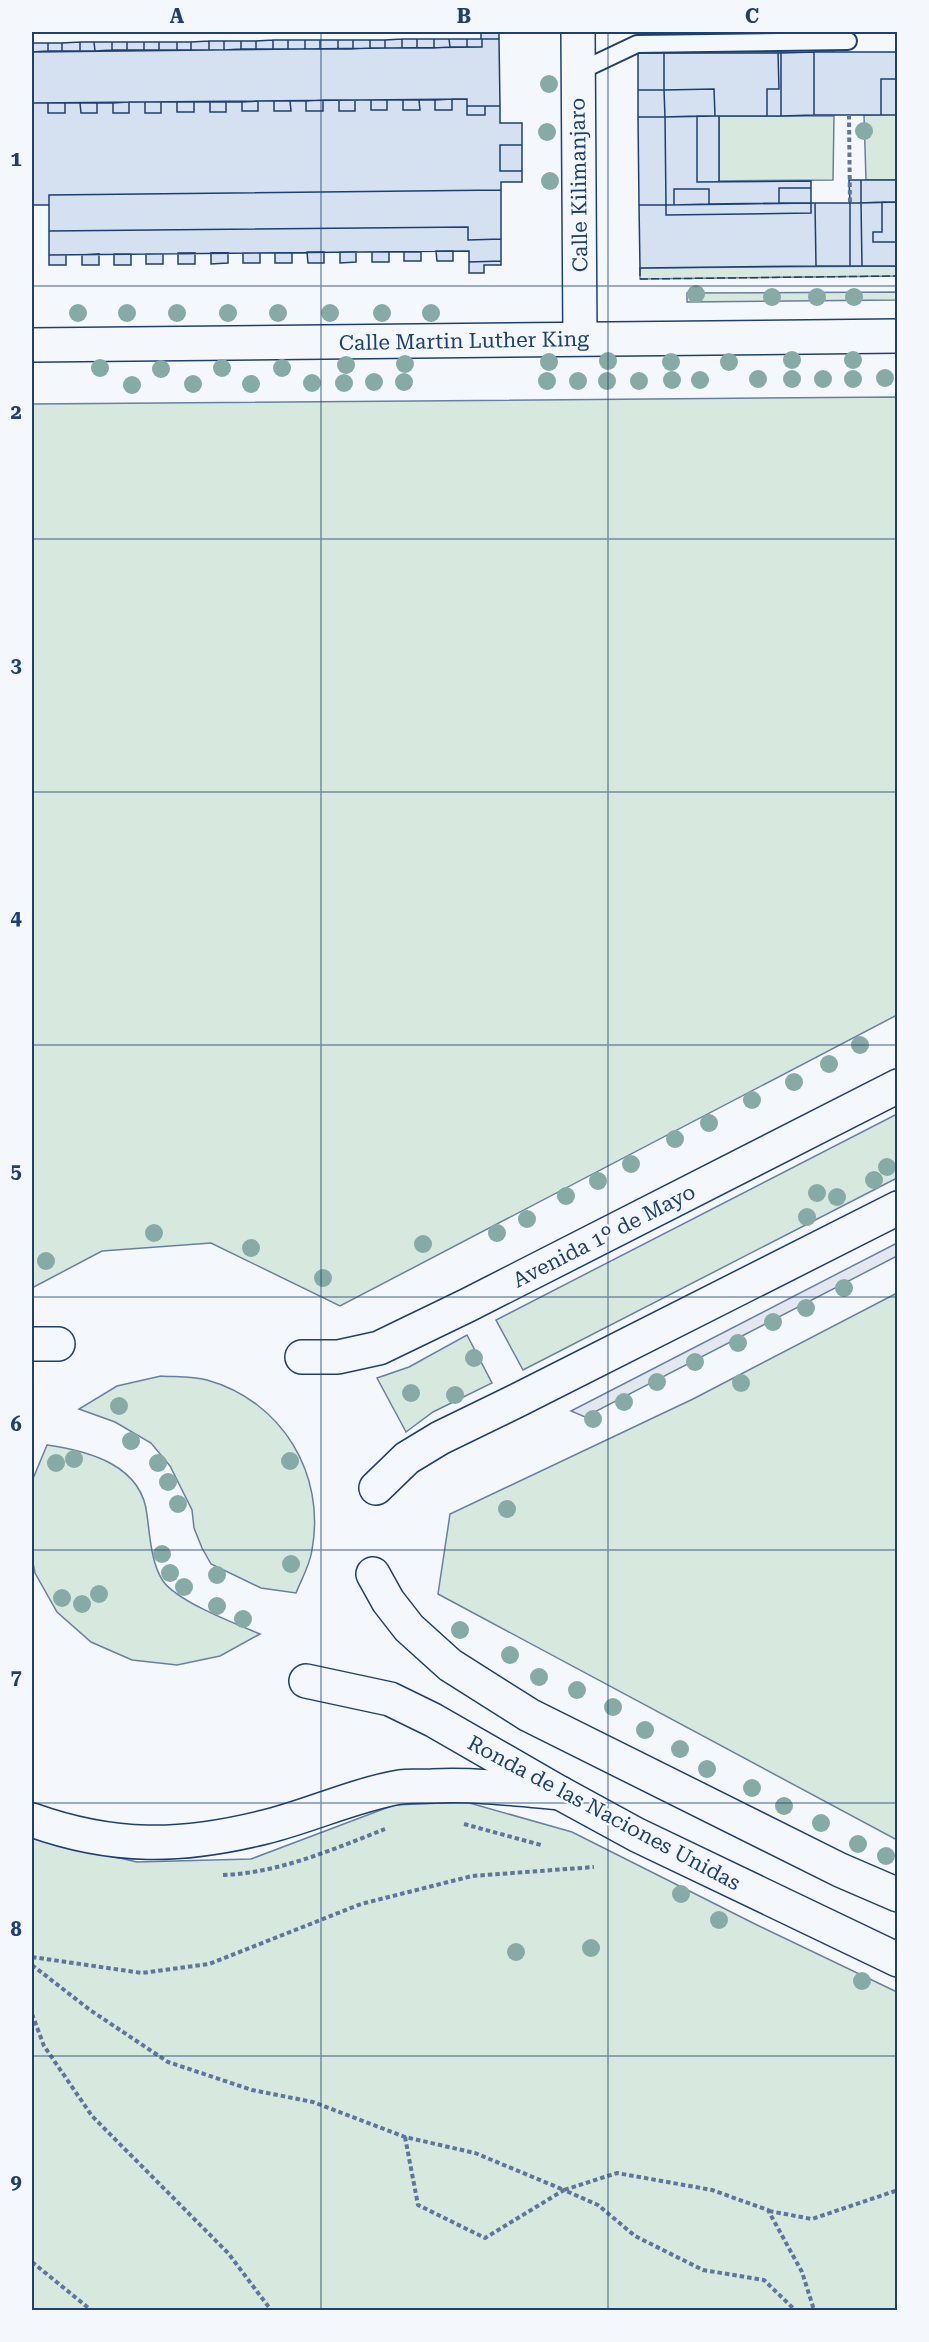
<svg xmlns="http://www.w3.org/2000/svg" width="929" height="2342" font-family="'Roboto Serif',serif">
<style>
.green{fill:#d7e8df;stroke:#687fa3;stroke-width:1.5}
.parking{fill:#e3e8f0;stroke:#687fa3;stroke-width:1.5}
.building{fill:#d5e0f0;stroke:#1d3f73;stroke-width:1.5}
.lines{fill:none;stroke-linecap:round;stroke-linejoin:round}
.lane-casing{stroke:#1d3f73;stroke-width:20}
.street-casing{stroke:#1d3f73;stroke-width:36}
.secondary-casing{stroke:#1d3f73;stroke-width:36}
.highway-casing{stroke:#1d3f73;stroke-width:36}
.path{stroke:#5e769c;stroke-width:4;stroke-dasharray:4.5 3;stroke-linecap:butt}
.lane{stroke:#f4f7fb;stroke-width:16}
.street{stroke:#f4f7fb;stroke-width:33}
.secondary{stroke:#f4f7fb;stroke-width:33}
.highway{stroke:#f4f7fb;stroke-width:33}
.fence{stroke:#1d3f73;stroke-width:1.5;stroke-dasharray:8 3;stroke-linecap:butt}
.tree{fill:#86aba6}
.grid{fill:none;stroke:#1d3f73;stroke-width:1.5;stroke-opacity:0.55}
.labels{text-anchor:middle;stroke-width:4.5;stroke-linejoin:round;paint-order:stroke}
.street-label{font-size:21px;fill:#1d3f73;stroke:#f4f7fb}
.neatline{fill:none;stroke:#1d3f73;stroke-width:2}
.grid-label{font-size:20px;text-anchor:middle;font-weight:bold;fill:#1d3f73}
</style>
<rect width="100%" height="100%" fill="#f4f7fb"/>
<path class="green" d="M720,32H834V52L721,54Z
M897,114V180H866L864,115Z
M719,116H834L833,180L719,181Z
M897,266L898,276L640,279V268Z
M897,292V300L687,302V293Z
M897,397V1015L340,1306L211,1243L102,1251L32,1288V404Z
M897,1114V1178L523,1370L496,1320Z
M897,1293V1840L438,1594L450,1514L693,1399Z
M467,1335L492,1383L433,1412L406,1432L377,1378L409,1367Z
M161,1376C175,1377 193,1376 207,1380C282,1401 326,1474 312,1550C310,1565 301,1580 296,1593L261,1588L211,1564L202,1548L194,1528L192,1510L170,1466L151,1443L115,1422L79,1409L117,1386Z
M47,1445C89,1451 142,1465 147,1515C150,1536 151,1563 163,1581C178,1602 236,1624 260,1634L220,1656L177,1665L132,1660L91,1642L57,1612L35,1573L32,1558V1481Z
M466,1802L572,1832L757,1925L897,1992V2310H32V1838L137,1862L251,1859L394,1805Z"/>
<path class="parking" d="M897,1243V1256L585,1417L571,1411Z"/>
<path class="building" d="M481,32H499V39H481Z
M402,39V48H385V40Z
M402,39H417V48H402Z
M417,39H434V48H417Z
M434,39H449L450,47L434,48Z
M449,39H467V47H450Z
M467,39H482V47H467Z
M482,39H499L500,106H467V99L32,103V52L482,47Z
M273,40H288V49H273Z
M273,40V49H256V41Z
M288,40H305V49H288Z
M305,40H320V49H305Z
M320,40H338V49H320Z
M338,40H353V49H338Z
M353,40H370V48L353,49Z
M370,40H385V48H370Z
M209,41H224V50H209Z
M209,41V50H191V42Z
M224,41H241V49L224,50Z
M241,41H256V49H241Z
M80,42H94L95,51H80Z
M80,42V51H62V43Z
M94,42H112V50L95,51Z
M112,42H127V50H112Z
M127,42H144V50H127Z
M144,42H159V50H144Z
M159,42H177V50H159Z
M177,42H191V50H177Z
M32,43H48V51L32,52Z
M48,43H62V51H48Z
M814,52V115L781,116V53Z
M814,52H898V79H881V115H814Z
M638,53H664V90H638Z
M664,53H778L779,89H767V116H715L714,89L664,90Z
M778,53H781V116H767V89H779Z
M881,79H898V115H881Z
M714,89L715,116L665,117L664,90Z
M638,90H664L665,117H638Z
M452,99H467V115H485V106H500V123H522V145H500V171H522V182H501V190L49,195V205H32V103H48V113H65V103H80L81,113H97V103H113V113H129V102H145V113H161V102H177V112H194V102H210V112H226V102H242V111H258V101H274V111H291L290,101H306V111H323V100H339V111H355V100H371V110H387V100H403V110H420L419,100H435V110H452Z
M452,99V110H435V100Z
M323,100V111H306V101Z
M339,100H355V111H339Z
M371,100H387V110H371Z
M403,100H419L420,110H403Z
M258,101V111H242V102Z
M274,101H290L291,111H274Z
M129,102V113H113V103Z
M145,102H161V113H145Z
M177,102H194V112H177Z
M210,102H226V112H210Z
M48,103H65V113H48Z
M80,103H97V113H81Z
M467,106H485V115H467Z
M697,116H719V182H697Z
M697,116V182L811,181V188H779V203L709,204V189H674V205H666L665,117Z
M638,117H665L666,205H639Z
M500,145H522V171H500Z
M849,180H861V203H850Z
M861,180H898V202L861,203Z
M779,188H811V203H779Z
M674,189H709V204L674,205Z
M501,190V239L468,240V227L49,231V195Z
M882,202H898V242H873V232H882Z
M882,202V232H873V242H898V266H862L861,203Z
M811,203V213L666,215V205Z
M811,203H815L816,266L640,268L639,205H666V215L811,213Z
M815,203H850V266H816Z
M850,203H861L862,266H850Z
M468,227V240L501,239V261L469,262V251L49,255V231Z
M436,251H453V261H437Z
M307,252H324V263H308Z
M340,252H356V262L340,263Z
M372,252H389V262H372Z
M404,252H421V261H404Z
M178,253H195V264H178Z
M211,253H228V263L211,264Z
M243,253H260V263H243Z
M275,253H292V263H275Z
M99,254V265H82V255Z
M114,254H131V265H114Z
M146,254H163V264H146Z
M49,255H66V265H49Z
M501,261V265H484V273H469V262Z"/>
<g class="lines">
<defs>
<path id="lane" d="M578,72L637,44L848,41"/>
<path id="street" d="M578,32L580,339
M32,345L898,336"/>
<path id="secondary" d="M32,1344H58
M302,1357H338L379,1348L468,1305L898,1086
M376,1488L407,1458L440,1438L516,1401L898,1208
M373,1574L388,1601L409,1628L450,1665L529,1715L840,1870L898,1895
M306,1681L390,1699L433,1720L560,1793L637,1835L898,1960"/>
<path id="highway" d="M32,1820C113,1849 181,1848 265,1827C310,1816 354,1795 400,1787C410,1786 422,1786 432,1786C475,1784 517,1789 560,1793"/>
</defs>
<use href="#lane" class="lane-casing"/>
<use href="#street" class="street-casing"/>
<use href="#secondary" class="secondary-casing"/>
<use href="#highway" class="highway-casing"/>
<path class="path" d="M849,115L850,203
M464,1824L541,1845
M223,1875C279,1873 334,1849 385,1829
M32,1957L142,1973L209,1964L361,1904L472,1876L594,1867
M32,1965L90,2010L168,2062L252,2090L313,2102L405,2137L475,2153L564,2190L617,2173L712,2190L768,2210L802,2272L814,2310
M32,2014L44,2046L92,2116L228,2253L271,2310
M405,2137L418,2205L485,2238L564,2190L598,2205L635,2236L703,2270L764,2280L795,2310
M769,2211L812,2219L898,2190
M32,2262L91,2310"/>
<use href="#lane" class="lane"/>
<use href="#street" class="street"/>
<use href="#secondary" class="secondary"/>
<use href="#highway" class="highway"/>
<path class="fence" d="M640,268V279L898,276"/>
</g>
<g class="tree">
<circle cx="549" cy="84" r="9"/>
<circle cx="864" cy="131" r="9"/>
<circle cx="547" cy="132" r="9"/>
<circle cx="550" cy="181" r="9"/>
<circle cx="696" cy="294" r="9"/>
<circle cx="772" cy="297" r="9"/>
<circle cx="817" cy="297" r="9"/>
<circle cx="854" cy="297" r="9"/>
<circle cx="78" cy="313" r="9"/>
<circle cx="127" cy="313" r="9"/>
<circle cx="177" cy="313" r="9"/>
<circle cx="228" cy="313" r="9"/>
<circle cx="278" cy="313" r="9"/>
<circle cx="330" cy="313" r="9"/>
<circle cx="382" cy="313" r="9"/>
<circle cx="431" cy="313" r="9"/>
<circle cx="792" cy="360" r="9"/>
<circle cx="853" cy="360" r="9"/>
<circle cx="608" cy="361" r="9"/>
<circle cx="549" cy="362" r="9"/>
<circle cx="671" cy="362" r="9"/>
<circle cx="729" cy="362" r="9"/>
<circle cx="405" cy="364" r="9"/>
<circle cx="346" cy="365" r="9"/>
<circle cx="100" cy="368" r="9"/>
<circle cx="222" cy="368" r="9"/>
<circle cx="282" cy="368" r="9"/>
<circle cx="161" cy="369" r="9"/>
<circle cx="885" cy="378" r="9"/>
<circle cx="758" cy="379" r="9"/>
<circle cx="792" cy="379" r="9"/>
<circle cx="823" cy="379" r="9"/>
<circle cx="853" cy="379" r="9"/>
<circle cx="672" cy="380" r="9"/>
<circle cx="700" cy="380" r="9"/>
<circle cx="547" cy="381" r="9"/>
<circle cx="578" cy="381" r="9"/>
<circle cx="607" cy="381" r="9"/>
<circle cx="639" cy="381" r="9"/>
<circle cx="374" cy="382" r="9"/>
<circle cx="404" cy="382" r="9"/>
<circle cx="312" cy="383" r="9"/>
<circle cx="344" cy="383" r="9"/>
<circle cx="193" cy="384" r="9"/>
<circle cx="251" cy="384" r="9"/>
<circle cx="132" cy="385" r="9"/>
<circle cx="860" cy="1045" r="9"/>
<circle cx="829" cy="1064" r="9"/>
<circle cx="794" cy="1082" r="9"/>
<circle cx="752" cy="1100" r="9"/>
<circle cx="709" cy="1123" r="9"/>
<circle cx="675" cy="1139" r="9"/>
<circle cx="631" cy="1164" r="9"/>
<circle cx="887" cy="1167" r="9"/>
<circle cx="874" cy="1180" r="9"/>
<circle cx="598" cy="1181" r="9"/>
<circle cx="817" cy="1193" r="9"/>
<circle cx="566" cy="1196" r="9"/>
<circle cx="837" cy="1197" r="9"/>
<circle cx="807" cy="1217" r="9"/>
<circle cx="527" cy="1219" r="9"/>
<circle cx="154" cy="1233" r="9"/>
<circle cx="497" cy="1233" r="9"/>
<circle cx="423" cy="1244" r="9"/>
<circle cx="251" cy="1248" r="9"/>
<circle cx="46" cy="1261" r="9"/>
<circle cx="323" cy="1278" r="9"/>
<circle cx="844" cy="1288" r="9"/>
<circle cx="806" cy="1308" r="9"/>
<circle cx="773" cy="1322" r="9"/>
<circle cx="738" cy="1343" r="9"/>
<circle cx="474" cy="1358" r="9"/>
<circle cx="695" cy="1362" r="9"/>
<circle cx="657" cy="1382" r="9"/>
<circle cx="741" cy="1383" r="9"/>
<circle cx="411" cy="1393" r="9"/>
<circle cx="455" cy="1395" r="9"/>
<circle cx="624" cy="1402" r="9"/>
<circle cx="119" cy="1406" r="9"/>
<circle cx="593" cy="1419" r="9"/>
<circle cx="131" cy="1441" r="9"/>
<circle cx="74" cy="1459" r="9"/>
<circle cx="290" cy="1461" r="9"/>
<circle cx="56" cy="1463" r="9"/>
<circle cx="158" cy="1463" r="9"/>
<circle cx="168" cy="1482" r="9"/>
<circle cx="178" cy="1504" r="9"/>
<circle cx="507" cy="1509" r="9"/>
<circle cx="162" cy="1554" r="9"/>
<circle cx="291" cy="1564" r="9"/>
<circle cx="170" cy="1573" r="9"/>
<circle cx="217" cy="1575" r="9"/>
<circle cx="184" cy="1587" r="9"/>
<circle cx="99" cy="1594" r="9"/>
<circle cx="62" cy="1598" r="9"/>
<circle cx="82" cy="1604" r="9"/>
<circle cx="217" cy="1606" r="9"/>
<circle cx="243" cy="1619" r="9"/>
<circle cx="460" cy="1630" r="9"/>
<circle cx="510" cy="1655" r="9"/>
<circle cx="539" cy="1677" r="9"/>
<circle cx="577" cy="1690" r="9"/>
<circle cx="613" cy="1707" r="9"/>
<circle cx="645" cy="1730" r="9"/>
<circle cx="680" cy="1749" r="9"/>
<circle cx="707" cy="1769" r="9"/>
<circle cx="752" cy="1788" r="9"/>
<circle cx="784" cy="1806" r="9"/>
<circle cx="821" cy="1823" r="9"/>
<circle cx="858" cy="1844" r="9"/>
<circle cx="886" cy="1856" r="9"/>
<circle cx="681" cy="1894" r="9"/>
<circle cx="719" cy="1920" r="9"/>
<circle cx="591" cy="1948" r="9"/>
<circle cx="516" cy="1952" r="9"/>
<circle cx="862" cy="1981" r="9"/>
</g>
<path class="grid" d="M321,32V2310M608,32V2310M32,286H898M32,539H898M32,792H898M32,1045H898M32,1297H898M32,1550H898M32,1803H898M32,2056H898"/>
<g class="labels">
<g class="street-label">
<text transform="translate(579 185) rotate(-91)" y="7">Calle Kilimanjaro</text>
<text transform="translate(464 341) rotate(-1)" y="7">Calle Martin Luther King</text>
<text transform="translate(604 1236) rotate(-27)" y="7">Avenida 1º de Mayo</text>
<text transform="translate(604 1813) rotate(28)" y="7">Ronda de las Naciones Unidas</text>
</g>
</g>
<rect width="929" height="2342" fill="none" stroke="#f4f7fb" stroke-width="66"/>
<rect x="33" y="33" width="863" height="2276" class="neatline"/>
<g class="grid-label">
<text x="177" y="23">A</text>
<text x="464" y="23">B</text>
<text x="752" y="23">C</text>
<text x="16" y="166">1</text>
<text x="16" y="419">2</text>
<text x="16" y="672">3</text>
<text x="16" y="925">4</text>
<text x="16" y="1178">5</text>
<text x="16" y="1431">6</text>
<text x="16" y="1684">7</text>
<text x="16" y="1936">8</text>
<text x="16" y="2189">9</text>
</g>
</svg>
